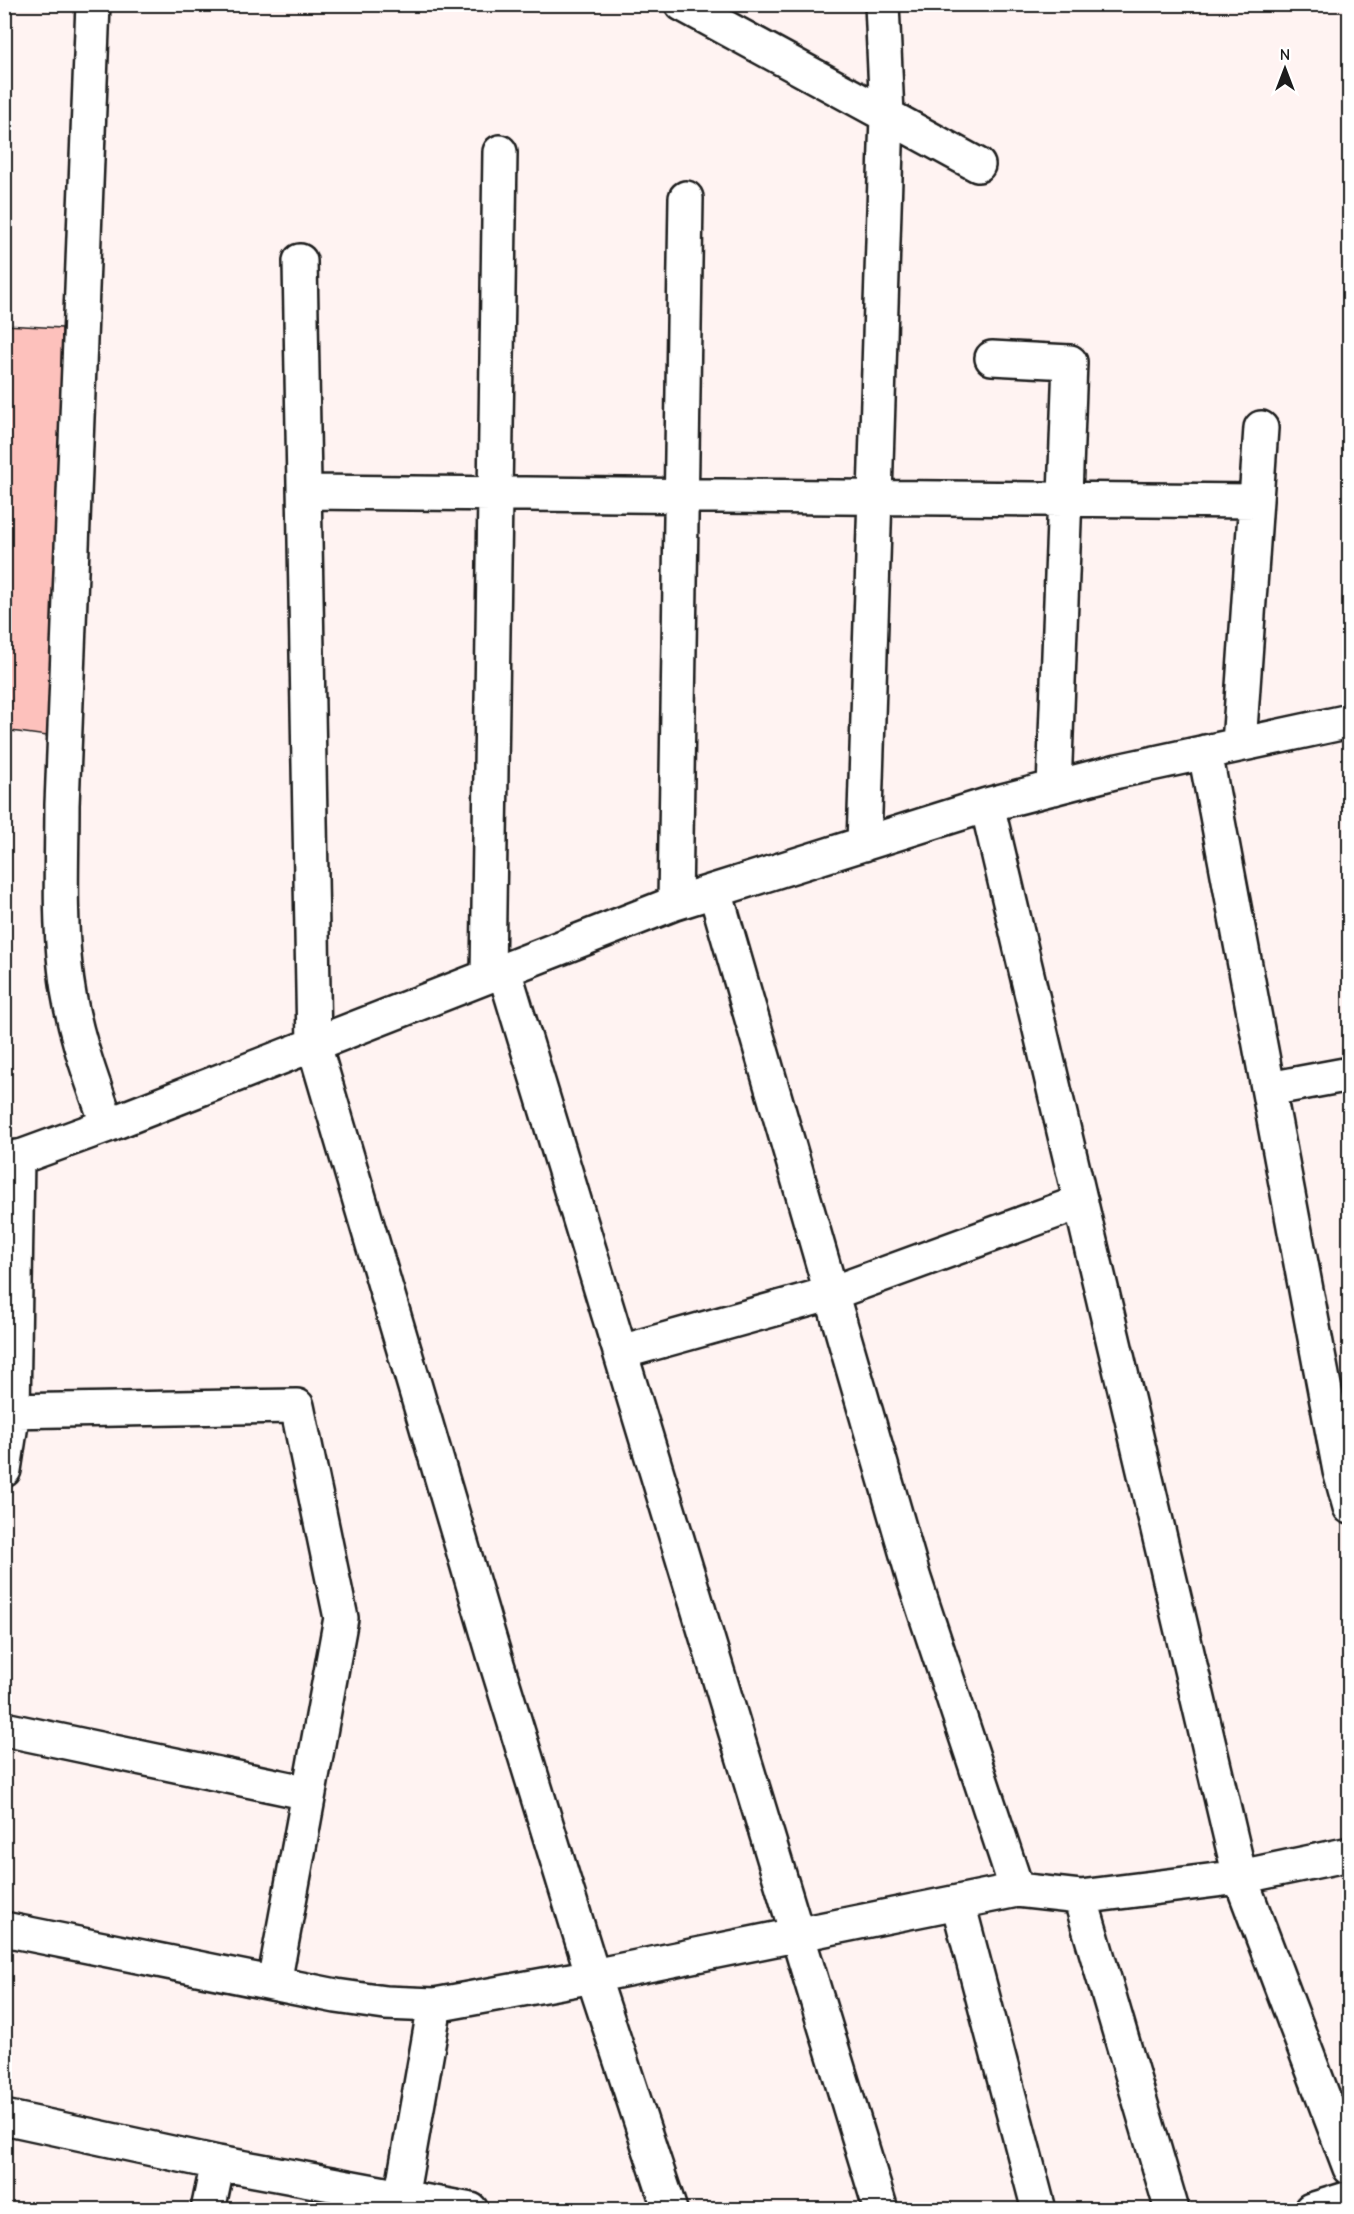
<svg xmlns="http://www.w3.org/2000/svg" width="1354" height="2214" font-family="'Comic Neue',sans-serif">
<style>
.building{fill:#fdc1bc;stroke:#1c1c1c;stroke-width:1.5}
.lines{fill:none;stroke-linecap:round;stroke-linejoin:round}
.minor-casing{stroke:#1c1c1c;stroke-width:38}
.minor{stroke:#fff;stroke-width:33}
</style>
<rect width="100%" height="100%" fill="#fff3f2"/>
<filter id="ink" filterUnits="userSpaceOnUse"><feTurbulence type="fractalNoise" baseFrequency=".0167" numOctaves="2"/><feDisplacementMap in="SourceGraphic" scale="12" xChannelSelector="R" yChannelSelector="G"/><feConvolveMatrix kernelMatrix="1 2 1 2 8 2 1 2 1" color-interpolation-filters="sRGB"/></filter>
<g filter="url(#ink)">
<path class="building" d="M4,325L62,328L54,737L4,730Z"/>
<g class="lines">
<defs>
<path id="minor" d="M93,4L62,805C62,858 59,913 65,966C70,1021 89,1074 108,1125
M682,4L978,165
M300,261L314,1045L495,1658L593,1976L1017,1890L1080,1897L1240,1877L1350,1854
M992,358L1070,362L1054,788
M305,492L1256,501
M1239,744L1261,428
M1205,752L1340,1471L1350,1507
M987,805L1240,1877L1350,2168
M864,844L887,115L882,4
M715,891L914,1579L1017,1890
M675,903L686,198
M504,970L881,2210
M488,976L500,152
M1269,1089L1350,1074
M4,1163L108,1125L675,903L987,805L1118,771L1350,721
M621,1352L832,1293L1081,1202
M4,1411L297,1406L341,1618L309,1793L4,1729
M4,1470L13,1411L17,1157
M1080,1897L1172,2210
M958,1903L1039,2210
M4,1929L336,1996L385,2003L435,2005L593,1976L670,2210
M274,1983L309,1793
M4,2117L218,2163L471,2210
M208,2210L218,2163
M399,2210L435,2005
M1311,2210L1350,2198"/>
</defs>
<use href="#minor" class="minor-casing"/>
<use href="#minor" class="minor"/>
</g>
</g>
<rect width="1354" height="2214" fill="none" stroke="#fff" stroke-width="24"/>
<rect x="12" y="12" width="1330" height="2190" fill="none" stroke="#1c1c1c" stroke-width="2" filter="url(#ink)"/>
<g transform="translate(1285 69)" stroke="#ffffff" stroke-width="4.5" paint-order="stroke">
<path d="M0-4.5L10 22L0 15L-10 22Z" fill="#1c1c1c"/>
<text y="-9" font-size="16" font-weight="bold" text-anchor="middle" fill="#1c1c1c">N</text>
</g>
</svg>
